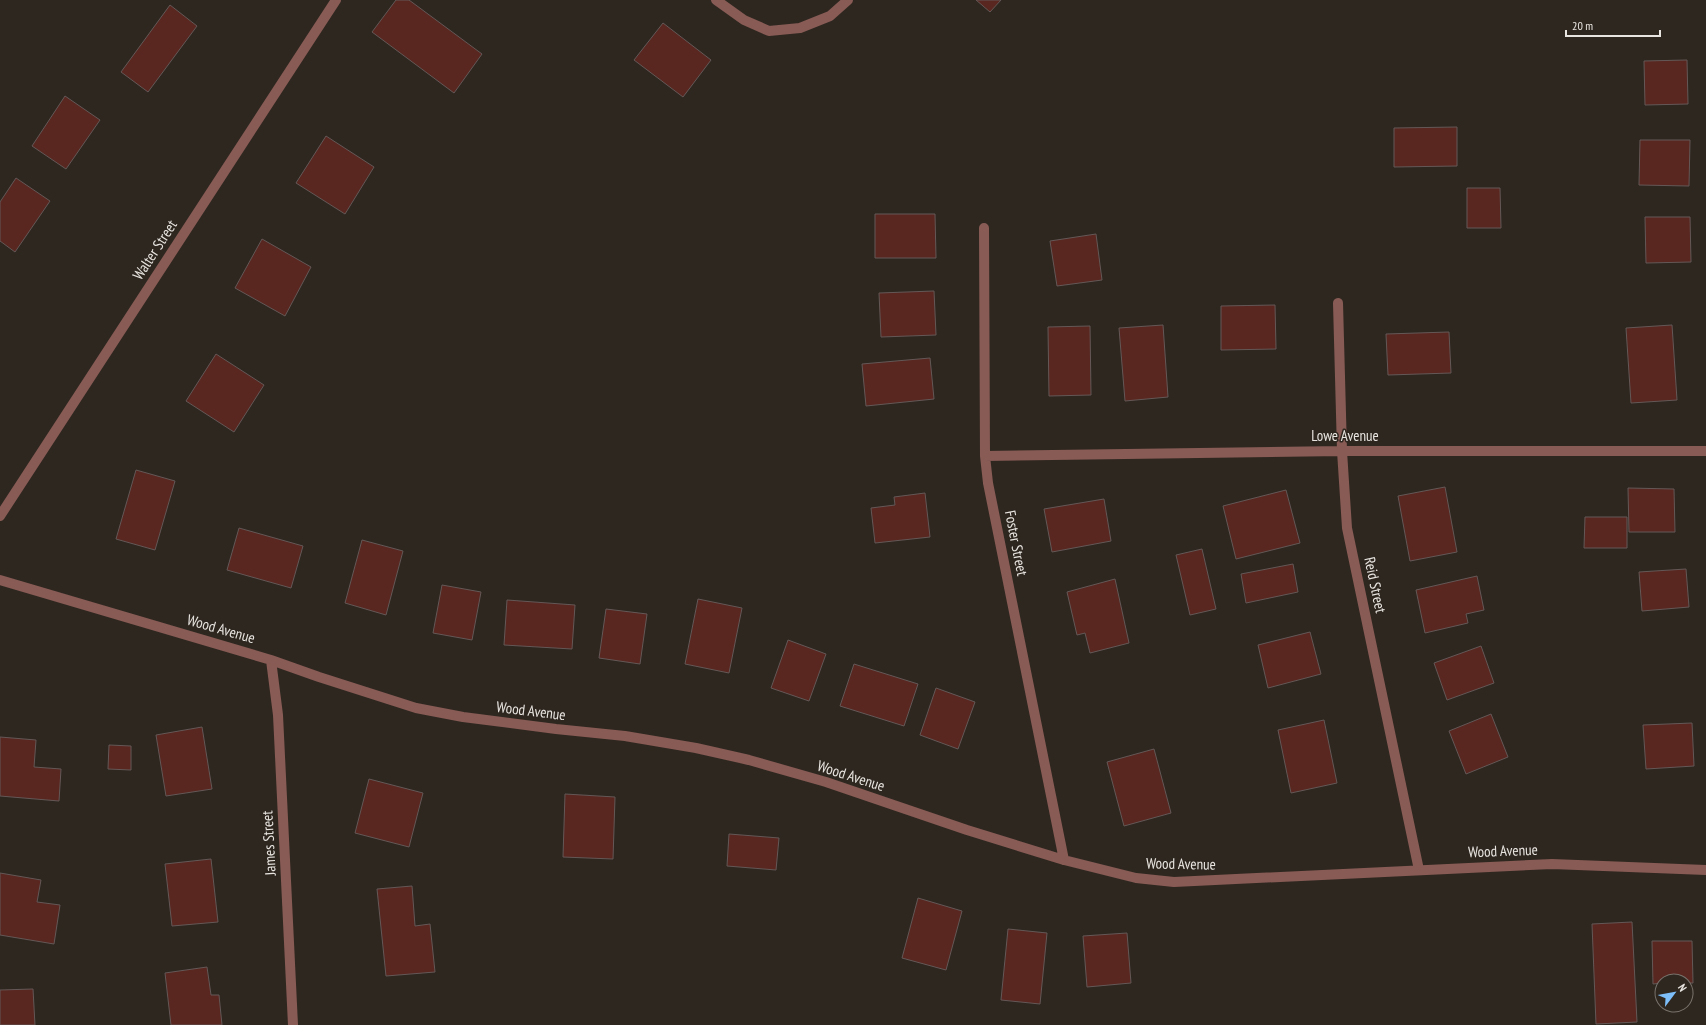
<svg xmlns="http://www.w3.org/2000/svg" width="1706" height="1025" font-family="'PT Sans Narrow',sans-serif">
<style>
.building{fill:#592620;stroke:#645856}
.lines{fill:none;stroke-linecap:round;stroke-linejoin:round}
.minor{stroke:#885b55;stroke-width:10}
.labels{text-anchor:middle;stroke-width:3;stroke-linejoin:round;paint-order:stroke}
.street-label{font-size:15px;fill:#e8e4df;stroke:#2e2720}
</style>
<rect width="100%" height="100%" fill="#2e2720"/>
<path class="building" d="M396,0H409L482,54L454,93L372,32Z
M976,0H1001L990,12Z
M170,5L197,26L148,92L121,72Z
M663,23L711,60L683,97L634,60Z
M1687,60L1688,104L1645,105L1644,61Z
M65,96L100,120L66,169L32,146Z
M1457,127V166L1394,167V128Z
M326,136L374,167L345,214L296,183Z
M1640,140H1690L1689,186L1639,185Z
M16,178L50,201L15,252L0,241V202Z
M1467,188H1500L1501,228H1467Z
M875,214H935L936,258H875Z
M1645,217H1690L1691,262L1646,263Z
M1096,234L1102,280L1057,286L1050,241Z
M262,239L311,267L285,316L235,288Z
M934,291L936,335L881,337L879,293Z
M1275,305L1276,349L1221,350V306Z
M1163,325L1168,397L1125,401L1119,328Z
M1672,325L1677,400L1631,403L1626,328Z
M1090,326L1091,395L1049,396L1048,327Z
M1449,332L1451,373L1388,375L1386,334Z
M216,354L264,385L234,432L186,401Z
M930,358L934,399L866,406L862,364Z
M136,470L175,481L155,550L116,539Z
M1445,487L1457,552L1410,561L1398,496Z
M1628,488L1674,489L1675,532H1629Z
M1286,490L1300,543L1236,559L1223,506Z
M925,493L930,537L875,543L871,508L895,505L894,497Z
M1104,499L1111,541L1052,552L1044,509Z
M1585,517H1627V548H1584Z
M239,528L303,546L291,588L227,570Z
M362,540L403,551L386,615L345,603Z
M1202,549L1216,609L1190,615L1176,555Z
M1293,564L1298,592L1246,603L1241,574Z
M1686,569L1689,607L1642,611L1639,572Z
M1477,576L1484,610L1466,614L1468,623L1425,633L1416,590Z
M1115,579L1129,643L1090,653L1085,633L1077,635L1067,592Z
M442,585L481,592L472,640L433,633Z
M698,599L742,608L729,673L685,664Z
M507,600L575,605L572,649L504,645Z
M606,609L647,614L640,664L599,658Z
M1310,632L1321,674L1268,688L1258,645Z
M788,640L826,654L809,701L771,688Z
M1481,646L1494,683L1447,700L1434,663Z
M854,664L918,684L904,726L840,706Z
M936,688L975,702L958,749L920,735Z
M1491,714L1508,757L1466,774L1449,731Z
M1324,720L1337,783L1291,793L1278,730Z
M1692,723L1694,766L1646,769L1643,725Z
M202,727L212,789L166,796L156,735Z
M0,737L36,740L34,767L61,769L59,801L0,796Z
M109,745L131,746V770L108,769Z
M1154,749L1171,813L1124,826L1107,762Z
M369,779L423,793L409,847L355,833Z
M565,794L615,797L613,859L563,857Z
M729,834L779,838L776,870L727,866Z
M211,859L218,922L172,926L165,864Z
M0,873L41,880L37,902L60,905L54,944L0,935Z
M412,886L415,926L430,924L435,972L386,976L377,889Z
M918,898L962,911L946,970L902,958Z
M1632,922L1637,1022L1596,1024L1592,924Z
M1008,929L1047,933L1040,1004L1001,1000Z
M1127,933L1131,983L1087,987L1083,936Z
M1652,941H1692L1693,983H1686V981H1662V983L1653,984Z
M207,967L211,995H219L222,1025H171L165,973Z
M33,989L35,1025H0V990Z"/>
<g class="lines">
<path class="minor" d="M716,0L744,20L769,31L800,28L830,16L848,0
M984,228L985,456L988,483L1064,860
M1338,303L1342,451L1347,528L1419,870
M985,456L1342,451H1706
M0,516L336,0
M0,580L271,660L319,677L416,708L463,717L556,729L625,736L696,748L749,760L826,782L967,830L1064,860L1136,878L1174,882L1552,864L1706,870
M271,660L278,715L293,1025"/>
</g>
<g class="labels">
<g class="street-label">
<text transform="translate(155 250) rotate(-57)" y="5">Walter Street</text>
<text x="1345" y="441">Lowe Avenue</text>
<text transform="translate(1016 543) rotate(79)" y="5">Foster Street</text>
<text transform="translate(1375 585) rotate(78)" y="5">Reid Street</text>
<text transform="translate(221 629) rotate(16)" y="5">Wood Avenue</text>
<text transform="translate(531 711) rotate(7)" y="5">Wood Avenue</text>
<text transform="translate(851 776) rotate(18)" y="5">Wood Avenue</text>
<text transform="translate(269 843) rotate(-93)" y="5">James Street</text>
<text transform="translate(1503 851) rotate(-2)" y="5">Wood Avenue</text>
<text transform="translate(1181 864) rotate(1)" y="5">Wood Avenue</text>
</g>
</g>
<g transform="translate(1674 993) rotate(58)"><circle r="19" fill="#2e2720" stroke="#78736c"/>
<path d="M0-3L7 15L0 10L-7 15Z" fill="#7dbef9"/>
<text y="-6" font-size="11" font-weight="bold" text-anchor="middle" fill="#e8e4df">N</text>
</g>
<path d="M1566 30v6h94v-6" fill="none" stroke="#e8e4df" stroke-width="2"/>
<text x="1572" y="30" font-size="12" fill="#e8e4df" stroke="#2e2720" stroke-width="3" paint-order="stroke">20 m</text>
</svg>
